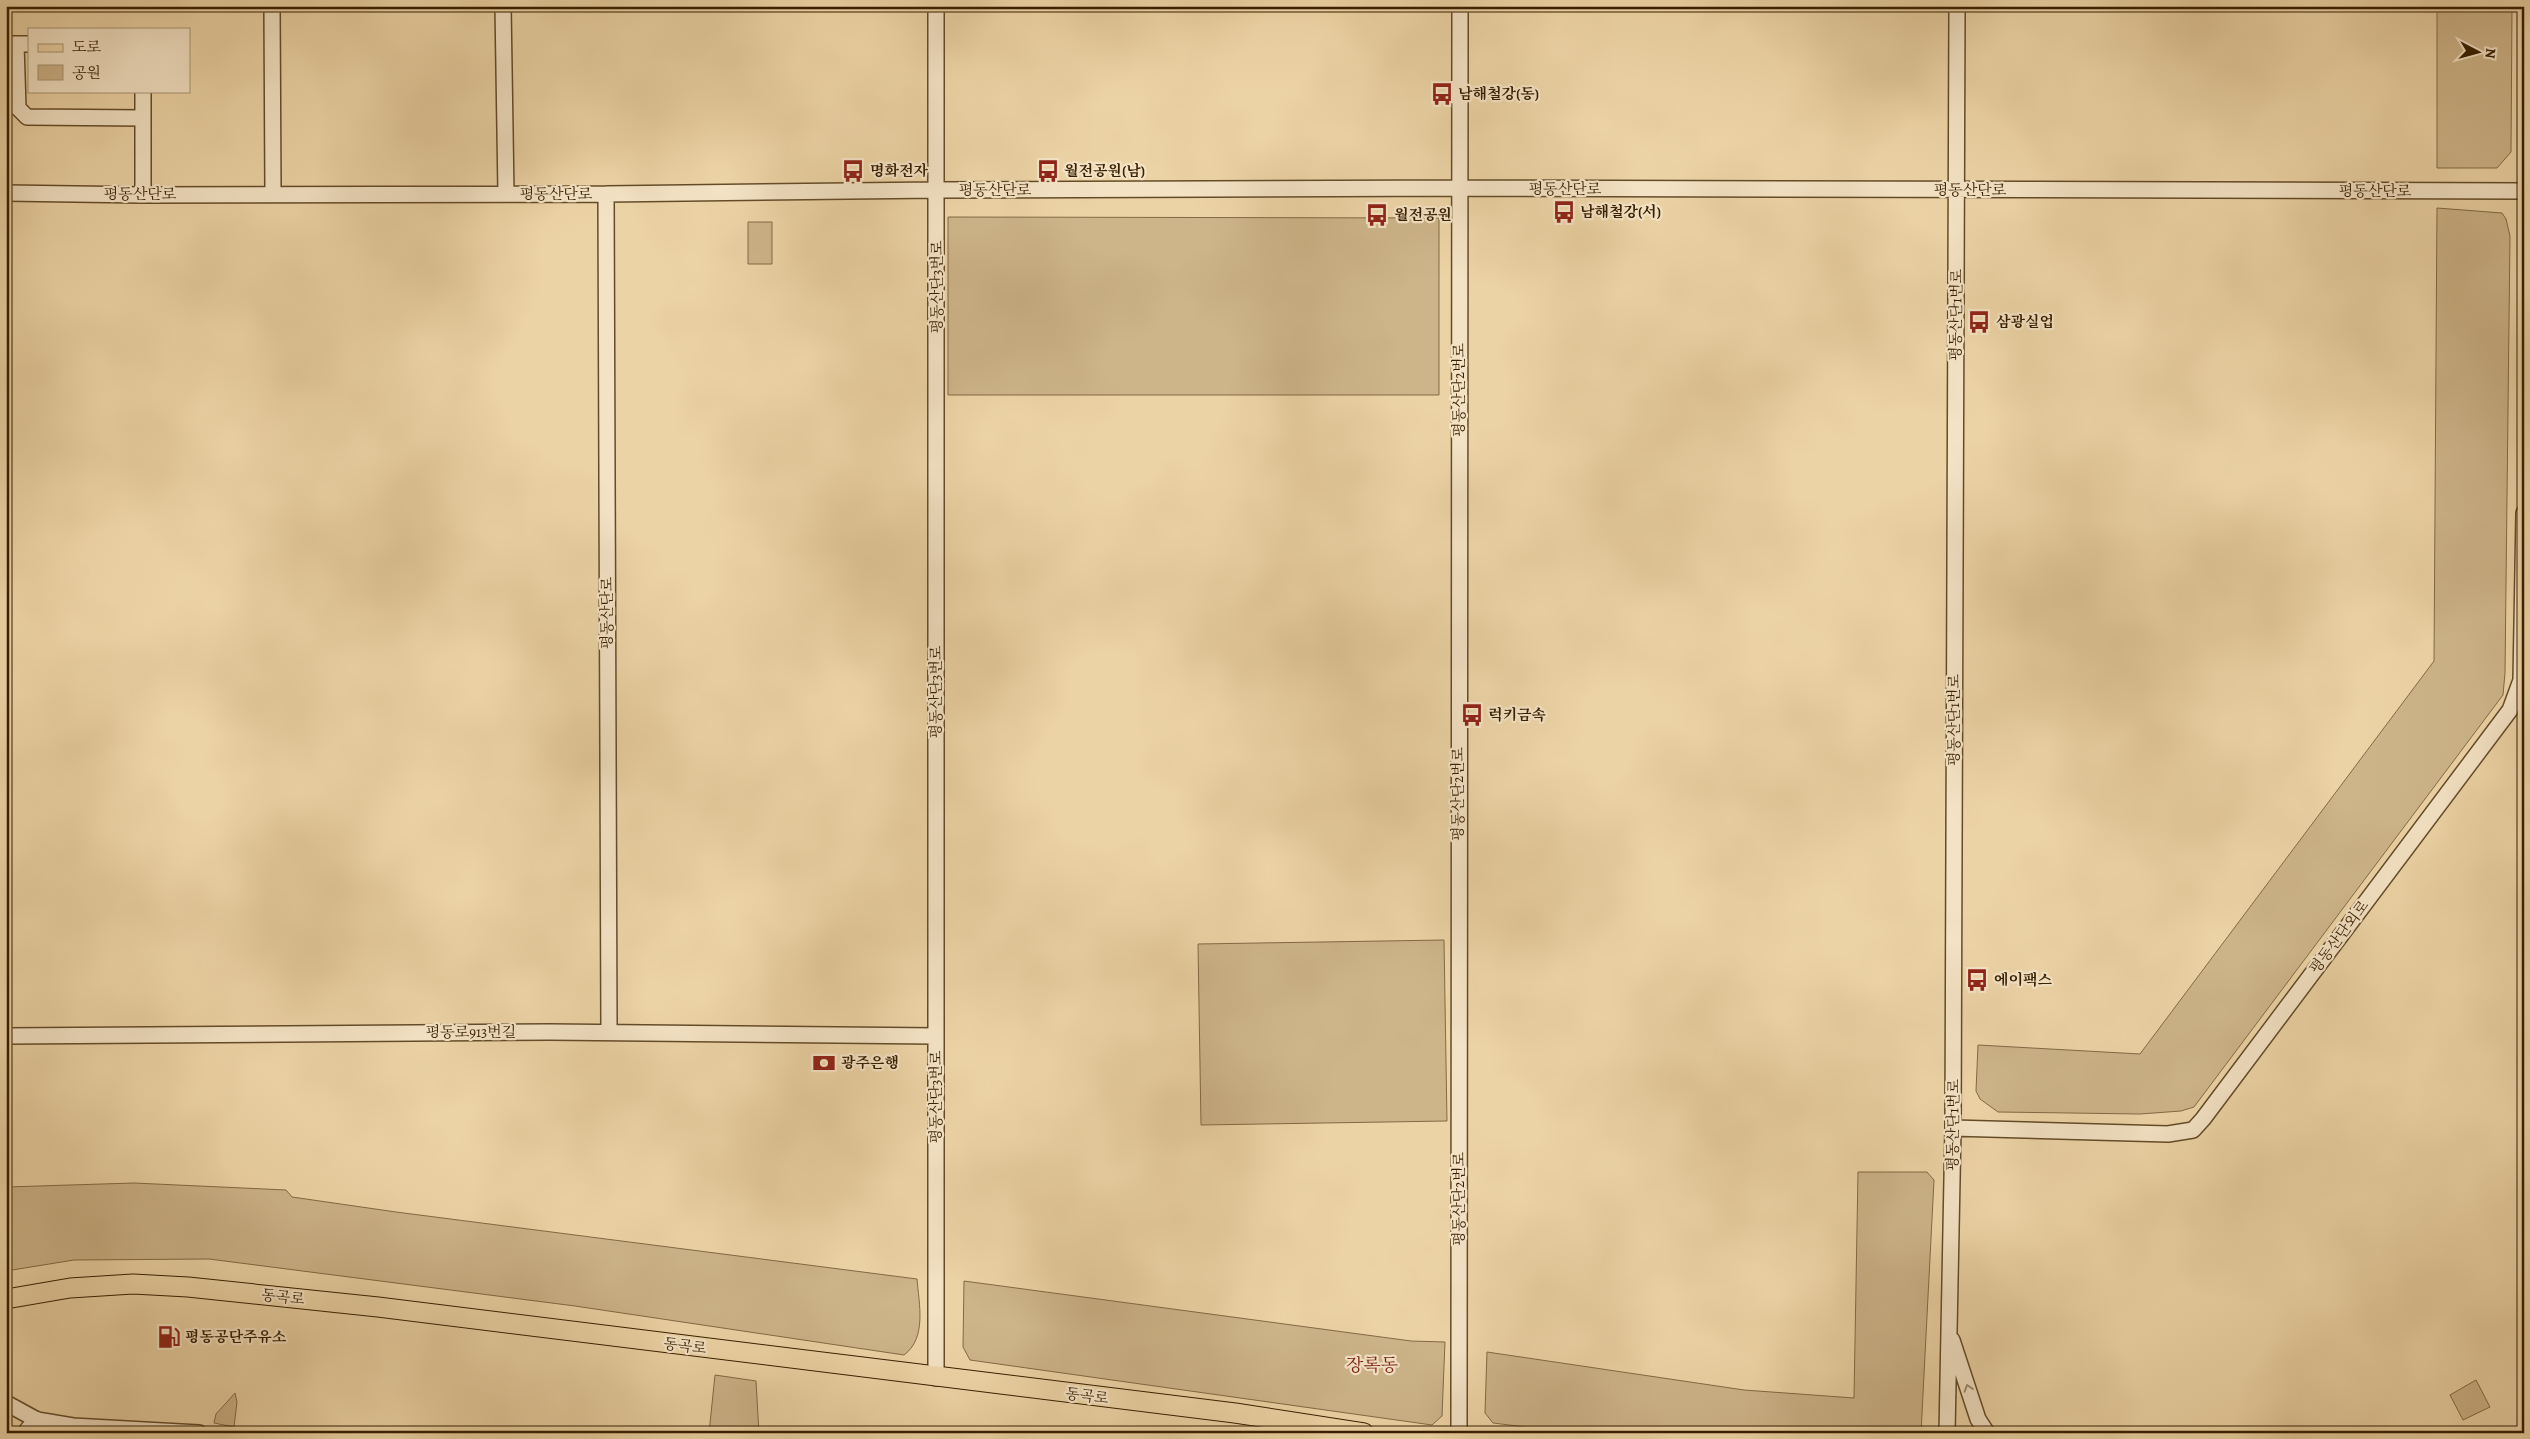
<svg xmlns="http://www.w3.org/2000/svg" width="2530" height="1439" font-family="Alegreya,'Noto Serif KR',serif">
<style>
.green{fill:#cdb489;stroke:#826a44}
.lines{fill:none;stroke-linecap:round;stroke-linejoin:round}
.minor-casing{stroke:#644c29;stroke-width:18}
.major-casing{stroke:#371f00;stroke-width:21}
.minor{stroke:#f3e2c4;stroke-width:15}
.major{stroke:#ecd3a5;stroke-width:19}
.oneway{stroke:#9e8a6c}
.labels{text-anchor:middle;stroke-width:4.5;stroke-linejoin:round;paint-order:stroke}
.poi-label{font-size:15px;font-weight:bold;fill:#371f00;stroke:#f3e2c4;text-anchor:start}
.street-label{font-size:15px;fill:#371f00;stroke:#f3e2c4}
.quarter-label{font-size:18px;fill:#7a1f14;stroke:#f3e2c4}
</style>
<rect width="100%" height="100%" fill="#ecd3a5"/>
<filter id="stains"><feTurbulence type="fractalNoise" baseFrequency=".004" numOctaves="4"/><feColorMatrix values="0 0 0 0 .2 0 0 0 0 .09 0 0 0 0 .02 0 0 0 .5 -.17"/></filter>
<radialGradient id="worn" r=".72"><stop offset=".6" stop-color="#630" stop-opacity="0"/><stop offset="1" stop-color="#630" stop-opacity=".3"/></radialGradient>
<path class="green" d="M2437,6H2512L2511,152L2497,168H2437Z
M2437,208L2502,213L2506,219L2510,236L2505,673L2503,695L2194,1107L2181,1111L2140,1114L1998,1112L1980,1099L1976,1091L1978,1045L2140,1054L2434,661Z
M948,217L1439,218V395H948Z
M748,222H772V264H748Z
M1444,940L1447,1121L1201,1125L1198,944Z
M1858,1172H1927L1934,1180L1921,1433H1574L1493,1423L1485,1413L1487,1352L1744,1390L1854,1398Z
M134,1183L286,1190L292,1197L396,1212L917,1279C919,1304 927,1338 904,1355L575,1306L209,1259L74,1260L6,1271V1187Z
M964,1281L1411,1341L1445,1342L1442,1416L1432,1425L970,1360L963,1347Z
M715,1375L756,1381L759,1433H709Z
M2476,1380L2490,1407L2463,1420L2450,1395Z
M235,1393L237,1402L234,1427L214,1423L216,1414Z"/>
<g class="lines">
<defs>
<path id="minor" d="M272,6L273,194
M503,6L506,194
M936,6V1378
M6,44H29
M16,44L18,108L27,117L143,118
M143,91V195
M6,193L143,195L606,194L937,190L1460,188L2524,191
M606,194L609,1032
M6,1036L550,1032L936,1036
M1953,1128L2168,1134L2193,1130L2203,1119L2510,710L2521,680L2524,513
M1952,1340L1978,1419L1987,1433
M6,1403L37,1420L73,1426L199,1433
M25,1433L36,1419
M1459,1433L1460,6
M1947,1433L1953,1128L1957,6"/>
<path id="major" d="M6,1299L70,1288L133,1284L188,1287L378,1307L1235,1413L1364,1433"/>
</defs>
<use href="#minor" class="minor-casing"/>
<use href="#major" class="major-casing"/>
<use href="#minor" class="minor"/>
<use href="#major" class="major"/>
</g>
<defs><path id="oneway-chevron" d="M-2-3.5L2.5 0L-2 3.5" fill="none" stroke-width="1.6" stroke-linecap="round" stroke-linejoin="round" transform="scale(1.25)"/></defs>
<use class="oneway" href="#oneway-chevron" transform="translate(1968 1388) rotate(-108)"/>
<defs>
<symbol id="bus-bare" viewBox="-9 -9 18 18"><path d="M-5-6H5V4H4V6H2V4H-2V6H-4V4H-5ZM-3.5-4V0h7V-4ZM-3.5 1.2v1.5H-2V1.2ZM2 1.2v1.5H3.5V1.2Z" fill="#8f2418" stroke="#f3e2c4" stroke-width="2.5" paint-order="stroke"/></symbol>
<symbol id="bank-bare" viewBox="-9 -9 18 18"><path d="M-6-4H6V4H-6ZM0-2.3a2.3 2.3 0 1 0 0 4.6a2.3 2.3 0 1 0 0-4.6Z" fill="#8f2418" stroke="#f3e2c4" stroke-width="2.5" paint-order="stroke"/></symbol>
<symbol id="fuel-bare" viewBox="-9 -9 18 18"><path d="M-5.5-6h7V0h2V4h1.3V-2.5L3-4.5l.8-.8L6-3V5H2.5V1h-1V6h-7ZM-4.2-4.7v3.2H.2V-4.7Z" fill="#8f2418" stroke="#f3e2c4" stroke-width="2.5" paint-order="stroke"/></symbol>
</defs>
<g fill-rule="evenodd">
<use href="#bus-bare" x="1426" y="78" width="32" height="32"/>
<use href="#bus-bare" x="837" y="155" width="32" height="32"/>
<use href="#bus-bare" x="1032" y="155" width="32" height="32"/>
<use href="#bus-bare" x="1548" y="196" width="32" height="32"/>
<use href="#bus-bare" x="1361" y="199" width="32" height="32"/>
<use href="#bus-bare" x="1963" y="306" width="32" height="32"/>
<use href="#bus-bare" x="1456" y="699" width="32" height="32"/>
<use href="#bus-bare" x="1961" y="964" width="32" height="32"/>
<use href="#bank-bare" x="808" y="1047" width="32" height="32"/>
<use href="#fuel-bare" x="153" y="1321" width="32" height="32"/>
</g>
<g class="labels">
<g class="poi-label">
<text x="1458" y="99">남해철강(동)</text>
<text x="870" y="176">명화전자</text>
<text x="1064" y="176">월전공원(남)</text>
<text x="1580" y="217">남해철강(서)</text>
<text x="1394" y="220">월전공원</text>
<text x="1996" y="327">삼광실업</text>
<text x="1488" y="720">럭키금속</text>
<text x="1994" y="985">에이팩스</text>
<text x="841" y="1068">광주은행</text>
<text x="185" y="1342">평동공단주유소</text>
</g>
<g class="street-label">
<text x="1565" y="194">평동산단로</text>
<text x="995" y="195">평동산단로</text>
<text x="1970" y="195">평동산단로</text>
<text x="2375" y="196">평동산단로</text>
<text x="140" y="199">평동산단로</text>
<text x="556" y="199">평동산단로</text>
<text transform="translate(937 287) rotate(-90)" y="5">평동산단3번로</text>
<text transform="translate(1956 315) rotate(-89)" y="5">평동산단1번로</text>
<text transform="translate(1459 390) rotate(-90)" y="5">평동산단2번로</text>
<text transform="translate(607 613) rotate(-90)" y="5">평동산단로</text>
<text transform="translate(936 692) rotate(-90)" y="5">평동산단3번로</text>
<text transform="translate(1954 720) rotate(-90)" y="5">평동산단1번로</text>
<text transform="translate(1458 794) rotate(-90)" y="5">평동산단2번로</text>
<text transform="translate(2339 937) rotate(-53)" y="5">평동산단외로</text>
<text x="471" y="1037">평동로913번길</text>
<text transform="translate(936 1097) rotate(-90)" y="5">평동산단3번로</text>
<text transform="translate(1953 1125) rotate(-89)" y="5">평동산단1번로</text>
<text transform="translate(1459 1199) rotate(-90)" y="5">평동산단2번로</text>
<text transform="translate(283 1297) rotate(6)" y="5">동곡로</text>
<text transform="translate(685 1346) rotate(7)" y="5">동곡로</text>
<text transform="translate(1087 1396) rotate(7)" y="5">동곡로</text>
</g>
<g class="quarter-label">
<text x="1372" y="1371">장록동</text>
</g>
</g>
<rect width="2530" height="1439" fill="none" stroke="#ecd3a5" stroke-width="25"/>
<rect x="8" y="8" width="2515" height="1424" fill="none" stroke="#371f00" stroke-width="2.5"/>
<rect x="12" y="12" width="2505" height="1414" fill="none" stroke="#371f00"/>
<rect x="28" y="28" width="162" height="65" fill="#f3e2c4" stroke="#a89476"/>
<rect x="38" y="44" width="25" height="8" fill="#ecd3a5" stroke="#a89476"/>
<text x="72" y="52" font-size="15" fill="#371f00">도로</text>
<rect x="38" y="65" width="25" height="15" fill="#cdb489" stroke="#a89476"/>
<text x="72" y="78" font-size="15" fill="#371f00">공원</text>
<g transform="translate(2478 52) rotate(96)" stroke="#f3e2c4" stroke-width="4" paint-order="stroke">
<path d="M0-4L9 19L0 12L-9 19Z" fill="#371f00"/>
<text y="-8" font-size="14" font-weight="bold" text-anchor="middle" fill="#371f00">N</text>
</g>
<rect width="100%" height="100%" filter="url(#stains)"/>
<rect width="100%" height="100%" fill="url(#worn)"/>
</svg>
